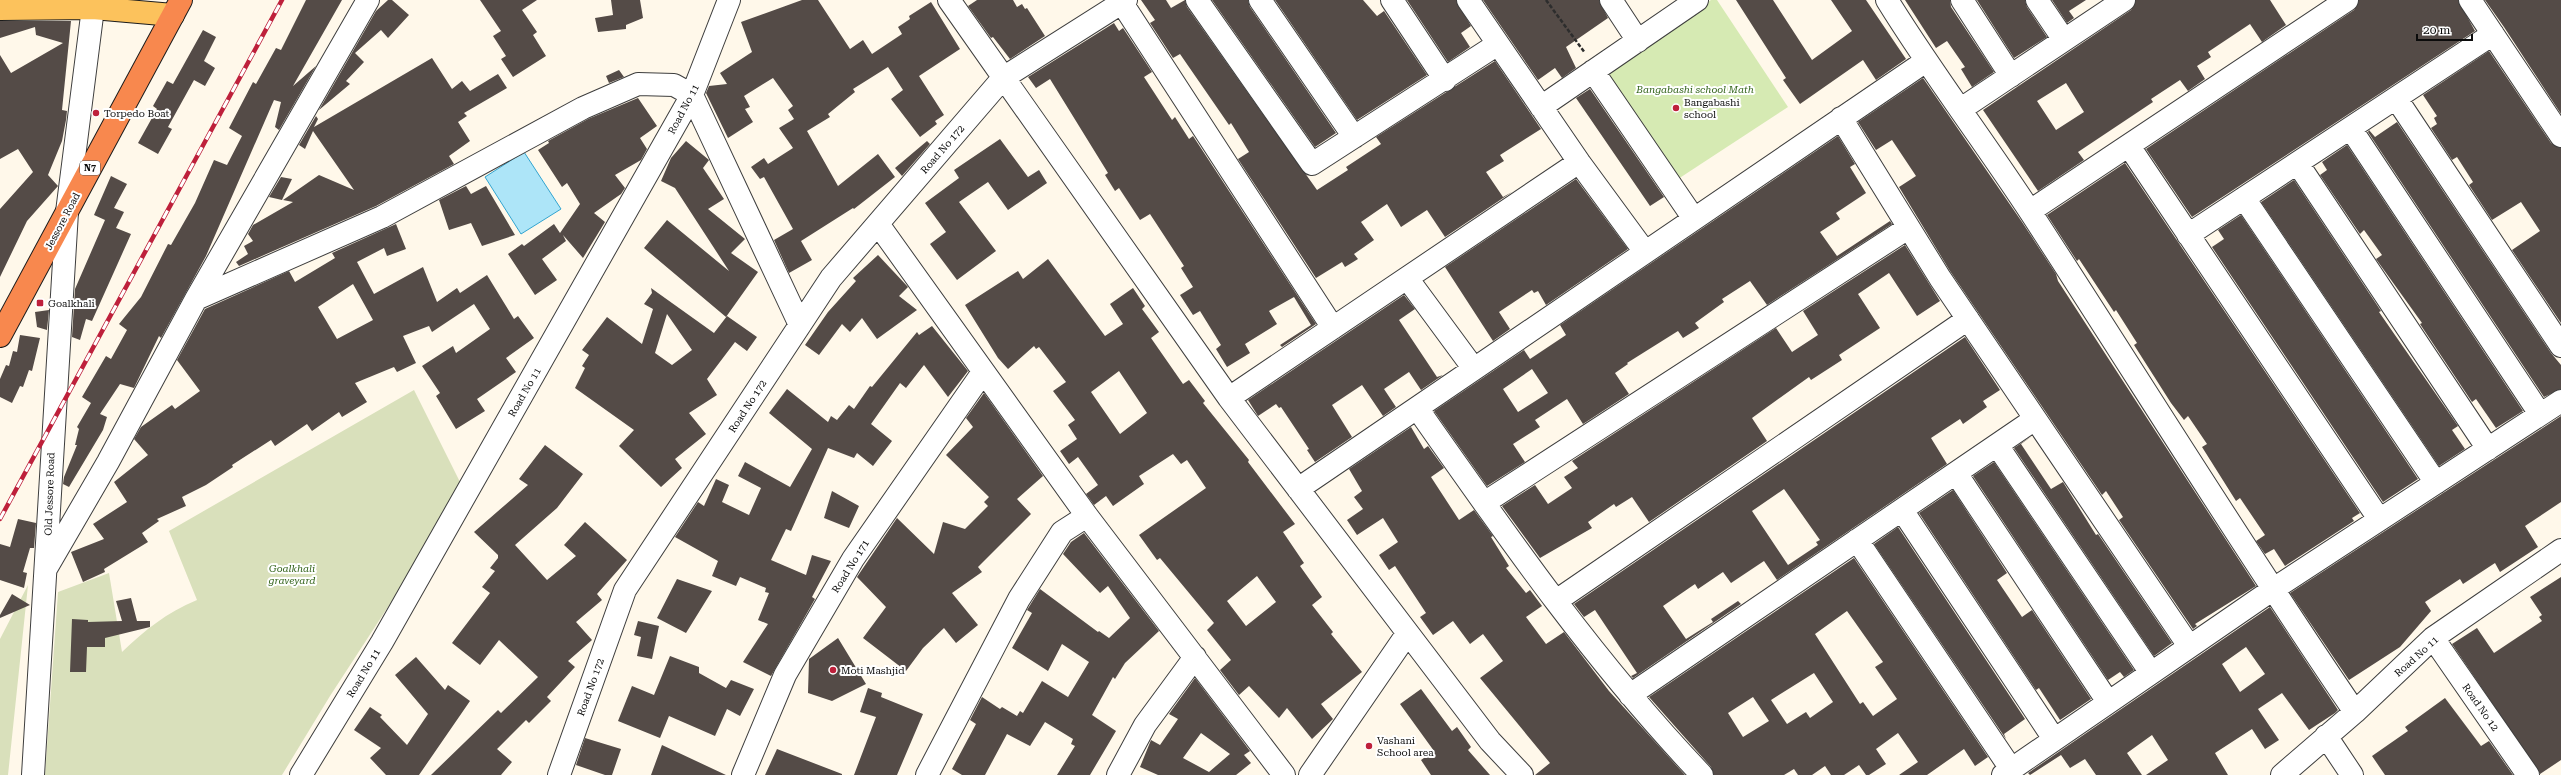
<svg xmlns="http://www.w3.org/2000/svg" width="2561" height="775" font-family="'Roboto Serif',serif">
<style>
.green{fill:#d6eab3}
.cemetery{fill:#d9e0bb}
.water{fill:#ade5f8;stroke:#32a4d0}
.building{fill:#544b47;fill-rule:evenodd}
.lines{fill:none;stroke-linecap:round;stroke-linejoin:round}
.minor-casing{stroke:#3e3e3e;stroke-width:24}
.major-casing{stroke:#1c1c1c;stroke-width:24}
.highway-casing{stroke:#1c1c1c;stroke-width:24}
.path{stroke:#2d2d2d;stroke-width:2.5;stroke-dasharray:4 2;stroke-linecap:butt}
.minor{stroke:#fff;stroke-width:22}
.major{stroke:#fcc25c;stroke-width:22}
.highway{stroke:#f8884e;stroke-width:22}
.rail-casing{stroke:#be203b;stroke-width:4.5}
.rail{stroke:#fff;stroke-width:3;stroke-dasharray:9;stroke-linecap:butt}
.poi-dot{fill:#be203b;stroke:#fff;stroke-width:1.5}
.labels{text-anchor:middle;stroke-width:4;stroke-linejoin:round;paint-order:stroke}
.shield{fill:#fff;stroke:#545454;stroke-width:1}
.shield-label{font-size:9px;font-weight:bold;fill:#0b0b0b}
.park-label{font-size:10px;font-style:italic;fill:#33641b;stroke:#fff}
.poi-label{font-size:10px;fill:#0b0b0b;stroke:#fff;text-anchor:start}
.street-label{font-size:10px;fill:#0b0b0b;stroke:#fff}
</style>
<rect width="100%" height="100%" fill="#fff8ea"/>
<path class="green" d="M1711,0H1717L1788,107L1675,181L1603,71Z"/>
<path class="cemetery" d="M414,390L464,490L330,696L282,775H45L58,592L109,573L122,652C145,630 166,613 197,600L169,531Z
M28,585L8,775H0V639Z"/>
<path class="water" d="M524,152L561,209L521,234L485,177Z"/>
<path class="building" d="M306,0H342L293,86L316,66L279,130L275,127L281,102L274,100L206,256L161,338L159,336L134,388L120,384L100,414L107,417L103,430L69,487L63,484L64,477L77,445H75L79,429L77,427L91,403L82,397L106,356L111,359L127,330L119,324L141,297L168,244L171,245L195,203L214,160L227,165L242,136L229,128L253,82L256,84L276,48L281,50Z
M388,0H392L409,15L388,38L381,30L355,53L364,62L346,81L350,84L319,110L376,11Z
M480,0H537L522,10L537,32L533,35L546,56L513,77L501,59L506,56L493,36L501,31Z
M611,0H640L643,18L626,25V29L598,32L595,18L613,15Z
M802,0H818L850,49L863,40L872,54L902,34L898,27L910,19L909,16L931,2L960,49L919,76L944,115L935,121L937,124L920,137L891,99L903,90L888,67L853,89L855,92L828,114L830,117L807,131L838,186L878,154L895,177L854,209L853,208L801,241L812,260L789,273L774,240L793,229L764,177L760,179L751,167L764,158L768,164L793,148L779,128L794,119L788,110L793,106L773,78L744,96L750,107L745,109L753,122L728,138L706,93L709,86L727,84L720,73L752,52L741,22Z
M977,0H1013L1017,7L1022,4L1025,9L1027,8L1045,36L1010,59L993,37L991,38L968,6Z
M1141,0H1166L1171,8L1185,0L1187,7L1317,190L1348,170L1346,167L1381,144L1376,137L1495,61L1541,129L1500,155L1504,161L1486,172L1503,197L1512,192L1445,237L1427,210L1401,227L1387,204L1361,222L1374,240L1354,254L1358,259L1345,267L1342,262L1316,278L1238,159L1249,152L1231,123L1229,125L1180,54L1173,58L1150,23L1155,20Z
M1212,0H1248L1250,7L1336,133L1315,147Z
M1275,0H1363L1377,16L1384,11L1427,75L1357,120Z
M1407,0H1456L1471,26L1461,33L1470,47L1448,62Z
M1483,0H1599L1608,18L1566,47L1576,68L1562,78L1555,68L1538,80Z
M1736,0H1773L1812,60L1852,31L1831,0H1866L1906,59L1876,80L1863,60L1800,104L1783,80L1786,78Z
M1905,0H1950L1951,7L1994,72L1972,87L1961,69L1965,67L1947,41L1936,48Z
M1977,0H2025L2027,7L2047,37L2014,58Z
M2052,0H2086L2069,11L2074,18L2067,23Z
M2136,0H2270L2286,25L2262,42L2250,24L2208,52L2211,57L2197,66L2205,79L2188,91L2180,80L2151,99L2153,102L2078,152L2084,160L2038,191L1983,110L2131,10ZM2066,83L2084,112L2056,130L2037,101Z
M2359,0H2458L2475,31L2192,217L2146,149L2354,10Z
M2485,0H2561V114L2504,27Z
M0,21H71L62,110L67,111L66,120L62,141L48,175L58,186L27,221L0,277V209L33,172L18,149L0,159V55L11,73L63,43L36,35L35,27L0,38Z
M1114,23L1119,31L1123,28L1152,72L1144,77L1172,120L1175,117L1189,139L1193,136L1316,324L1282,347L1280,345L1311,325L1294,297L1269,311L1277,324L1245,344L1250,353L1227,367L1216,349L1221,345L1200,311L1193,315L1180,295L1193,287L1181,268L1184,266L1150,214L1140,220L1119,188L1115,191L1105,175L1108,173L1050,79L1036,88L1028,77Z
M203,30L216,37L204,61L215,68L205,86L194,80L168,127L172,129L158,154L138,143L157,109L153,106L167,81L173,84Z
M2489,51L2551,143L2561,148V323L2512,250L2540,231L2521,202L2492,220L2469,185L2473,182L2457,157L2452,160L2431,128L2437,124L2434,118L2437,116L2423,95Z
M432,58L452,89L462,81L470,91L498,74L507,88L464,113L467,116L458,122L470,141L449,156L454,164L376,206L239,266L236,262L248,254L244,246L253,241L248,234L253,225L293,202L283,200L319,175L354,190L313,131L305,149L299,145L316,116L318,119L314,127Z
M619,70L624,77L609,83L606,76Z
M1923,78L2022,222L2056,274L2058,281L2256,586L2195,624L2197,626L2193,629L2119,520L2123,517L2106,491L2102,495L1950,271L1899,187L1916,176L1892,140L1876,150L1858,122Z
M1590,89L1664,197L1650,206L1576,98Z
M638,98L657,126L640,138L647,149L641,160L615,175L625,188L621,194L594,213L605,222L583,258L563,235L566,241L542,259L557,280L535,295L508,254L522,244L524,246L554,224L560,233L580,204L567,183L562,187L538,150L549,143L548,141L588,119Z
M2397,122L2551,353L2561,365V389L2544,397L2368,132L2369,130L2375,137Z
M1838,136L1855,164L1850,167L1866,193L1836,213L1840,219L1820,232L1837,256L1890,221L1892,224L1767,305L1750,281L1722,299L1724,302L1695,323L1699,328L1683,338L1678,331L1627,363L1628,364L1615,373L1629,394L1583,424L1567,399L1535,420L1540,427L1513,444L1525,462L1487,486L1434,411L1524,350L1530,359L1566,335L1560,325ZM1532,369L1548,393L1518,412L1503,389Z
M1000,139L1028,177L1039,170L1047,183L1008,210L988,182L959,202L996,251L957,280L930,244L946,232L925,203L959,178L954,170Z
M686,141L709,160L703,168L724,199L708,209L745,239L731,253L758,272L726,317L644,248L667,220L729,271L675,188L661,181L671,158Z
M927,141L930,144L902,176L895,168Z
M2347,145L2523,411L2496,428L2476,399L2472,402L2420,324L2422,323L2376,259L2382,255L2364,230L2360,234L2320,175L2327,170L2322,162Z
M2125,163L2360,513L2352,518L2354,521L2285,566L2274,549L2265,554L2256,541L2265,535L2240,498L2236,501L2202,447L2207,444L2188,416L2184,420L2171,403L2134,345L2137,343L2116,310L2114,312L2079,259L2077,261L2047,215Z
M111,176L127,184L114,208L124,212L116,228L131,234L92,321L86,319L80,340L72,337L75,289L105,220L94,215Z
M281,177L292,179L282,200L269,197Z
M1576,179L1628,249L1546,305L1538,291L1534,293L1532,290L1499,312L1510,329L1493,341L1445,267Z
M2294,180L2381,311L2379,312L2458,426L2452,430L2465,449L2439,466L2261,202Z
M466,186L471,194L486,186L515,235L482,246L471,223L449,230L439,200Z
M2241,215L2418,479L2383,502L2212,247L2224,239L2218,230Z
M396,224L406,249L387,256L384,248L357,262L374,294L423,267L437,302L457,288L460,293L487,275L514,319L518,316L534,338L506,358L516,372L477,399L485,411L456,429L436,396L440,393L422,366L453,346L456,353L490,329L474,304L432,332L429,326L403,336L416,363L397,372L394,367L355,383L367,402L342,417L339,412L312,431L307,424L275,446L271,440L232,465L233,467L206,485L182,497L186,506L157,519L159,521L142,533L148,542L104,569L105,572L83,582L71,552L104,539L93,524L127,502L114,482L148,455L134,439L141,427L172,405L175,409L200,391L177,360L205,309L289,271L295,282L335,258L332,253ZM353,284L373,320L337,339L318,307Z
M1905,245L1940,301L1917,316L1889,273L1858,294L1880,328L1839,355L1842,360L1811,380L1809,377L1752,418L1767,441L1649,522L1632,497L1616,507L1614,504L1588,522L1592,528L1540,558L1502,506L1535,485L1548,504L1572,488L1564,477L1578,468L1572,461L1776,328L1792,352L1818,335L1803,311Z
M878,255L908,287L899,296L917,310L877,339L862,318L850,332L842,324L819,355L805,345L828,312L856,281L853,278Z
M1048,259L1105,336L1123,324L1110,304L1133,288L1145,306L1142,309L1159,332L1151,338L1183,384L1189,380L1205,401L1203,403L1249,460L1248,462L1295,524L1283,532L1304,563L1300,566L1322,597L1312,605L1333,632L1331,634L1362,672L1321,704L1333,719L1312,739L1287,708L1279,718L1249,686L1239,695L1220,670L1231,660L1207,630L1214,623L1160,558L1157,560L1139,535L1206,488L1187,460L1181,464L1173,454L1139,476L1144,484L1113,506L1106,496L1094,505L1086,494L1098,485L1078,457L1069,464L1060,451L1077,439L1068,425L1075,420L1053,391L1066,382L1039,347L1036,349L1034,346L1008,369L998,358L965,305L1018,271L1023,279ZM1119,371L1147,413L1120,434L1091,392ZM1257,576L1276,602L1246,626L1227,601Z
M651,288L714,333L727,316L757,337L747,351L735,342L707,379L717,395L689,413L706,434L675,459L682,468L661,487L619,446L634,430L575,388L585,368L582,366L589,355L582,350L607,317L642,344L653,309L644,304L652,293ZM667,314L692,350L672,365L655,353Z
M1404,295L1415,309L1399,320L1437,377L1443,375L1421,390L1409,372L1384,389L1396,407L1383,416L1362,385L1332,405L1352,437L1315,462L1307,450L1309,449L1281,407L1279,408L1276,404L1258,416L1248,400Z
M49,310L47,330L37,327L35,312Z
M932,326L968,371L948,397L924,365L906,388L900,383L871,424L892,441L873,466L857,453L854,458L828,448L791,531L786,529L771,560L806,575L812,555L831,561L812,597L815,599L771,676L743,662L768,624L758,620L769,593L765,592L766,588L740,577L736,586L712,576L718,561L675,537L698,502L704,506L716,479L729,485L722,502L749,515L761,488L738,476L745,462L790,487L812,449L769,413L787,389L828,422L831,416L837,420L849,405L854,409L870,386L872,387L917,332L919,335Z
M20,335L40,338L32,371L29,370L23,387L20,386L12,403L0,397V379L6,365L9,366L13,351L17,352Z
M1965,337L2000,390L1983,401L1987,407L1963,424L1960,419L1931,438L1947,464L1777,580L1764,561L1731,583L1723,572L1698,589L1695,584L1663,606L1686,639L1713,622L1711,619L1738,601L1741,604L1633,678L1631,676L1637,673L1595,610L1584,617L1574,604ZM1784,489L1820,540L1816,542L1818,545L1788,565L1752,511Z
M984,393L1043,476L1017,499L1031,514L978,567L982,572L952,593L978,625L956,643L944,628L923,648L906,671L863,638L886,607L857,577L897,518L934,554L943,522L965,529L988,506L984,502L989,497L946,455L973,427L966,418Z
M2561,416V502L2525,526L2538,547L2500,572L2495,563L2463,584L2460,579L2425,602L2431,611L2400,647L2349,680L2290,593Z
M1411,427L1424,449L1428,446L1444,468L1431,477L1459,520L1474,510L1493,536L1491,537L1509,566L1506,568L1526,593L1530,590L1542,606L1526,617L1546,644L1564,632L1609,691L1685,775H1535L1550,763L1480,678L1503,661L1483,634L1470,644L1453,621L1433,635L1420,617L1426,613L1395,566L1389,570L1379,555L1398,542L1383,518L1357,535L1347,520L1363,509L1354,497L1362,491L1349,469Z
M2032,436L2021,444L2051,489L2063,482L2096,535L2098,534L2172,643L2154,656L2014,448Z
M545,445L583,474L557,508L515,545L547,580L576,556L564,545L585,522L627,560L597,594L602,600L576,622L592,640L568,661L575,667L547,697L551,701L529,723L526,720L497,749L512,762L501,775H431L498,710L501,713L538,677L499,640L480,665L452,643L490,593L482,587L495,571L490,568L498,558V555L474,532L528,485L519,479Z
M1994,462L2134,670L2124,677L2120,672L2108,680L1973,476Z
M1953,490L2007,573L1997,580L2022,617L2032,610L2091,699L2060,720L2039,688L2036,690L1919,513Z
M832,491L859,506L849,528L824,518Z
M18,519L36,523L34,548H30L23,572L27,573L24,588L0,580V544L10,547Z
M1898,527L2025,719L2004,734L2006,739L1874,544Z
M1084,533L1159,631L1125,663L1115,679L1113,677L1092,715L1116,731L1090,775H1057L1075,746L1071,744L1073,739L1045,722L1030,746L1007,734L985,775H962L952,769L976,724L970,720L982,697L1000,709L1002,707L1017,716L1020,711L1023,713L1042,681L1068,697L1089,662L1062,644L1048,671L1012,648L1032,613L1027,610L1040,589L1098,632L1099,631L1109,638L1130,618L1108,586L1100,593L1063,554L1071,542Z
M1854,558L1988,757L1975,766L1964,749L1927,775H1899L1918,762L1898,733L1876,749L1886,764L1869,775H1866L1859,765L1844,775H1831L1825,766L1812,775H1798L1794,769L1784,775H1714L1711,767L1649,697ZM1847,611L1883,662L1875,667L1897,699L1873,716L1863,702L1860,704L1815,634ZM1814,673L1833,702L1810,718L1806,712L1787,724L1771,700ZM1753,697L1769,721L1743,737L1728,713Z
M2561,577V760L2540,774L2452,644L2477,628L2494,653L2542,621L2539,617L2542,615L2530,597Z
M677,579L712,591L686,633L657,618Z
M12,594L30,605L0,618V615Z
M131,598L137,621H150V627L105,638V647H87L86,672H70L72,619L88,620V622L122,621L116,601Z
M2270,607L2338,710L2335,713L2309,730L2282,693L2258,709L2279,740L2265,749L2252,729L2215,753L2228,775H2146L2168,760L2152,735L2127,753L2142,775H2096L2085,759L2070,768L2061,755L2030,775L2028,773ZM2246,647L2265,674L2240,692L2222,664Z
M638,621L659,626L652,659L637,656L641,637L634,635Z
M838,638L866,684L832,701L808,693L809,659Z
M670,656L699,667V673L726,688L731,680L754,689L740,716L727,709L715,736L669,716L660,738L618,721L632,686L654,695Z
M416,657L445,690L448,685L470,701L419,775H386L370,758L381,748L354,730L370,707L382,715L380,717L407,745L428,714L395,675Z
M1195,678L1250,751L1244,755L1251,763L1236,775H1158L1140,767L1151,740L1160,745L1178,719L1169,714ZM1201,733L1230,754L1209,772L1183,758Z
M868,688L882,693L881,697L923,714L897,775H854L876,717L860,712Z
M1421,689L1452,731L1457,727L1471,747L1468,750L1490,775H1431L1421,760L1434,751L1400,704Z
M2445,698L2481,746L2489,741L2513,775H2385L2372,756L2408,731L2405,727Z
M585,738L621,749L612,775H605L576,765Z
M662,745L726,775H651Z
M777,749L842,774V775H765Z"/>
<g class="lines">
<defs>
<path id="minor" d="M949,0L1229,398L1490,741L1522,775
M1197,0L1312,164L1498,44
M1260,0L1354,137
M1392,0L1445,80
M1468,0L1579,162L1645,252
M1611,0L1638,41
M1887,0C1932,73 1984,141 2031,213C2139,379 2243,548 2355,712
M1962,0L2011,76
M2037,0L2064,40
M2470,0L2561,136
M1122,3L1333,328
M1593,71L1694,219
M2396,98L2561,346
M1541,107L1697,0
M1961,109L2124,0
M1841,118L1940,278L2189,646
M2351,129L2540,414
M2133,152L2379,519
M2298,164L2488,449
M2244,198L2436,483
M2030,211L2347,0
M878,224L1087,516L1284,775
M2188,235L2493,34
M1407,278L1474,369
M196,299L368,0
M1229,398L1579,162
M1417,408C1506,535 1595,663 1702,775
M1997,445L2151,673
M1956,473L2108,702
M1298,489L1926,61
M1484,503L1908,228
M1902,510L2054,739
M1857,540L2011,769
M47,567L108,462L196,299L382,217L583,108L638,84L674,85L692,95L800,325
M1556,601L1968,319
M2433,638L2528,775
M1630,695L2035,419
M2326,736L2352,775
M33,775L67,212L93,8L96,0
M301,775L382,642L692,95L729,0
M559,775L625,590L831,278L1003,78L1126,0
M743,775L785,675L853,559L983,372
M927,775L1019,599L1062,532L1087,516
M1118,775L1145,725L1195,657
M1310,775L1407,634
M2003,775L2272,590L2561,401
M2282,775L2355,712L2433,638L2561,550"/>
<path id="major" d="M0,9L93,8L173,15"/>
<path id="highway" d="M0,336L181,0"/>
</defs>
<use href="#minor" class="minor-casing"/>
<use href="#major" class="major-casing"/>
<use href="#highway" class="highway-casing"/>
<path class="path" d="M1546,0L1585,53"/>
<use href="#minor" class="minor"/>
<use href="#major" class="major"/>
<use href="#highway" class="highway"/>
<defs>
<path id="rail" d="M0,519L282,0"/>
</defs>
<use href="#rail" class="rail-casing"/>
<use href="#rail" class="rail"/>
</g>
<g class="poi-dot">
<circle cx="1676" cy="108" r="4"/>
<circle cx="96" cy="113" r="4"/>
<rect x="36" y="299" width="8" height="8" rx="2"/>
<circle cx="833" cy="670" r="4"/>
<circle cx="1369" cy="746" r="4"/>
</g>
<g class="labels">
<rect class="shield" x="80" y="161" width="20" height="14" rx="3"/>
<g class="shield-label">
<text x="90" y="171">N7</text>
</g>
<g class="park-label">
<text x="1695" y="93">Bangabashi school Math</text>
<text x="292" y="572">Goalkhali<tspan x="292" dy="12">graveyard</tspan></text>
</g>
<g class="poi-label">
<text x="1684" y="106">Bangabashi<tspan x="1684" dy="12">school</tspan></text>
<text x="104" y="117">Torpedo Boat</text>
<text x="48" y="307">Goalkhali</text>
<text x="841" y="674">Moti Mashjid</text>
<text x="1377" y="744">Vashani<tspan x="1377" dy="12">School area</tspan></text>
</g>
<g class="street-label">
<text transform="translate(683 109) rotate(-62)" y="4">Road No 11</text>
<text transform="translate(942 149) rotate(-49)" y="4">Road No 172</text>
<text transform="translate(62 221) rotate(-62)" y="4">Jessore Road</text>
<text transform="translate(524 392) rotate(-60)" y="4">Road No 11</text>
<text transform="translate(747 406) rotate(-57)" y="4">Road No 172</text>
<text transform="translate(49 494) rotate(-88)" y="4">Old Jessore Road</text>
<text transform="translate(850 566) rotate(-58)" y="4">Road No 171</text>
<text transform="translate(2416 656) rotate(-42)" y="4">Road No 11</text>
<text transform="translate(363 673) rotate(-59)" y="4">Road No 11</text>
<text transform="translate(590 687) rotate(-70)" y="4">Road No 172</text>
<text transform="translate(2481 707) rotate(55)" y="4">Road No 12</text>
</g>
</g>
<path d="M2417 34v6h55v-6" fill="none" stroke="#0b0b0b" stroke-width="2"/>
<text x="2423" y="34" font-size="12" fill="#0b0b0b" stroke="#ffffff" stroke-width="3" paint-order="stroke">20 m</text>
</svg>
